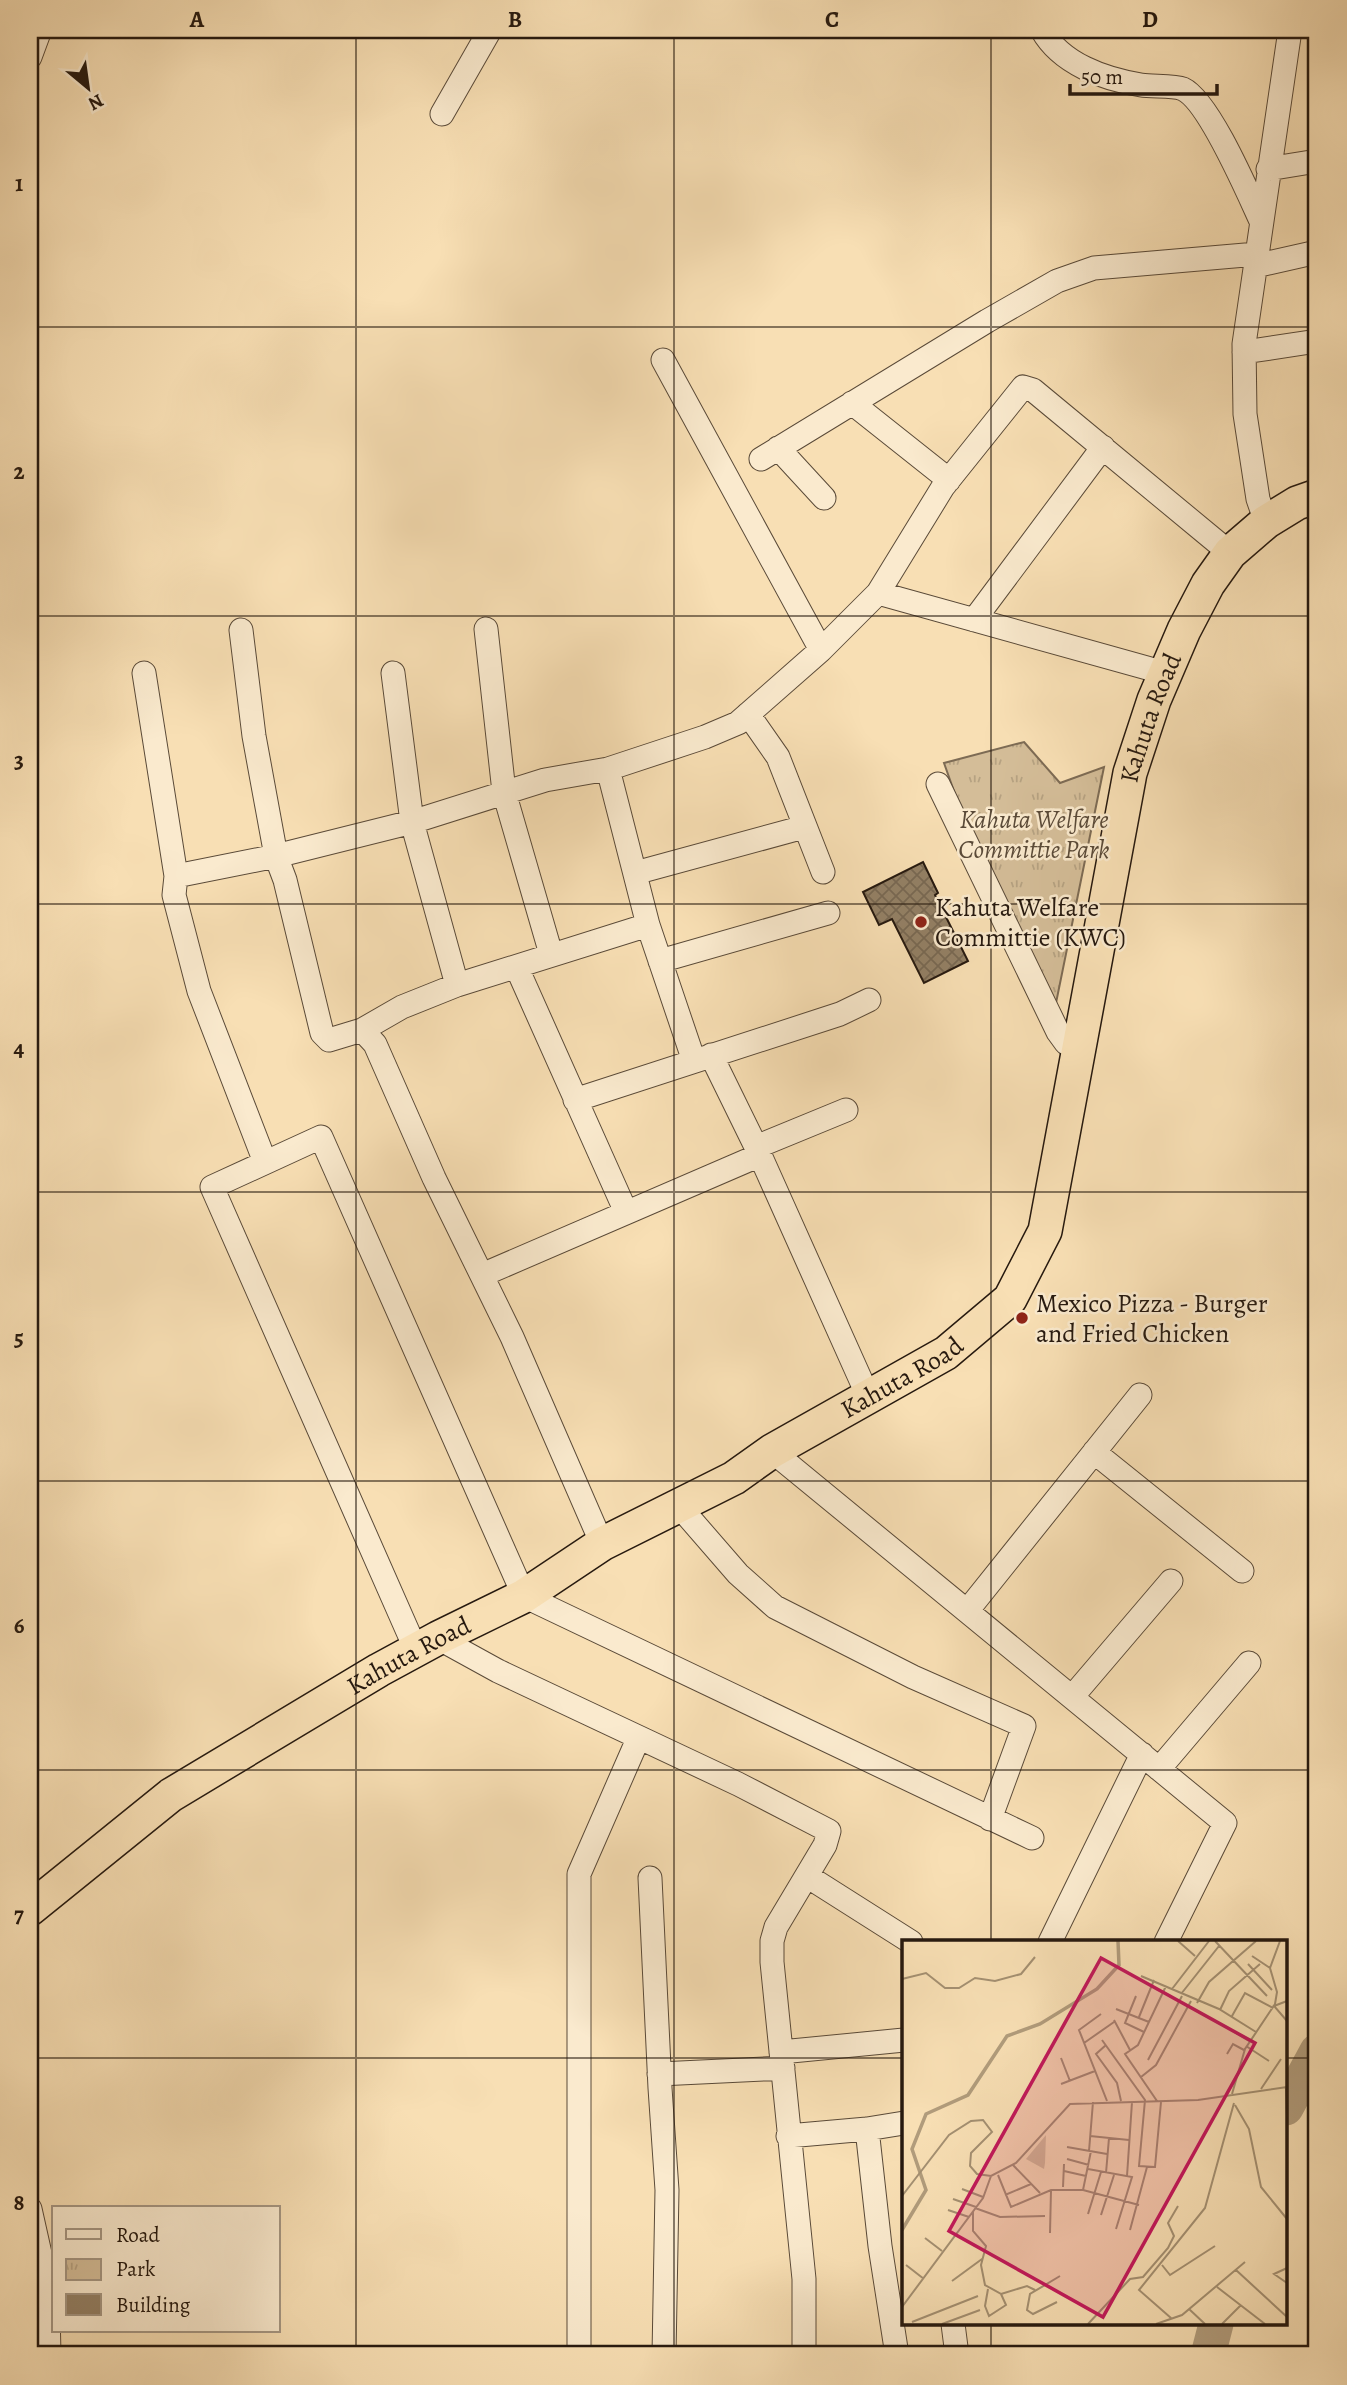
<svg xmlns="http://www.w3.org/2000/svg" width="1347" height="2385" font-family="Alegreya,serif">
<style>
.park{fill:url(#park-tufts);stroke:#7d6b54;stroke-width:2}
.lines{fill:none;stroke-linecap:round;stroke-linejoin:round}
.river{stroke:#b19c7c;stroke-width:35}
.building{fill:url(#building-cross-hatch);stroke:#26190f;stroke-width:2}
.minor-casing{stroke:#5a4a38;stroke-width:25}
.highway-casing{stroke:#26190f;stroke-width:36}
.minor{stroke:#faeace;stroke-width:23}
.highway{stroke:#f8dfb4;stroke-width:33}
.grid{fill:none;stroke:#26190f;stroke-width:2;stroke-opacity:0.55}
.poi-dot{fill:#8f2418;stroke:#faeace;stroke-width:2.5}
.labels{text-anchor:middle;stroke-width:5;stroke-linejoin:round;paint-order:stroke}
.street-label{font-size:26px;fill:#26190f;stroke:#faeace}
.park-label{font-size:26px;font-style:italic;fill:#5a4a38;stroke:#faeace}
.poi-label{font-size:26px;fill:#26190f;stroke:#faeace;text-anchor:start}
.inset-river{fill:none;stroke:#b19c7c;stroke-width:3.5}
.inset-road{fill:none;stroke:#a49072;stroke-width:2}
.view{fill:#c2185b;fill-opacity:0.15;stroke:#c2185b;stroke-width:3.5}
.inset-edge{fill:none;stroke:#26190f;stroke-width:3.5}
.neatline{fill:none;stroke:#26190f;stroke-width:2.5}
.grid-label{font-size:23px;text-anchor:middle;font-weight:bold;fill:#26190f}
</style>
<defs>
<pattern id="park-tufts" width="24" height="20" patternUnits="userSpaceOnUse" patternTransform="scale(1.75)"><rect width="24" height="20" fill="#d4bd98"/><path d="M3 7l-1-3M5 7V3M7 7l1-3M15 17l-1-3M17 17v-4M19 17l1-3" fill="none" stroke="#b6a282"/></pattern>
<pattern id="building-cross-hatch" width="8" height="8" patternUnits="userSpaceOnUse" patternTransform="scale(1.75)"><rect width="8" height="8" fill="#938065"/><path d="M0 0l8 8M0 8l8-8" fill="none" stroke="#786852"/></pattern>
</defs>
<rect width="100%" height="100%" fill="#f8dfb4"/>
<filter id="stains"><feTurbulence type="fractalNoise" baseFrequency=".00286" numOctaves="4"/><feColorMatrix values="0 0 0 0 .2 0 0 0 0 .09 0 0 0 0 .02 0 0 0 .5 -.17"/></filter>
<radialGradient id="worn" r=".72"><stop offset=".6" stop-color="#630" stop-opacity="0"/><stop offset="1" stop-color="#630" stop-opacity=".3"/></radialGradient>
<path class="park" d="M1024,742L1060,783L1104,767L1056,1003L960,808L944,763Z"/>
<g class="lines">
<path class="river" d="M1286,2108L1317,2051
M1208,2355L1216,2324"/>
</g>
<path class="building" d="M923,862L938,893L935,895L968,961L924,983L892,919L879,925L863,892Z"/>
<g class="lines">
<defs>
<path id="minor" d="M1042,30C1061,64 1104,79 1141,85C1152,87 1173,85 1183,89C1209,101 1248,193 1261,221
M30,57L40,30
M442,114L490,30
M1268,169L1317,161
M1255,266L1317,252
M1244,352L1317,341
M663,360L821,650
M852,403L949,480
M778,448L824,498
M761,459L987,321L1057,281L1094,268L1257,254
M1266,522L1258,499L1245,414L1244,344L1290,30
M878,593L1165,673
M974,620L1103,447
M486,629L504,792L551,954
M241,630L254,736L276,856L285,880L322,1033L329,1040L362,1030L402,1007L457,985L648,925
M144,673L176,876L174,895L199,991L265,1162
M393,673L412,822L457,985
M748,714L778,757L823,872
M608,769L705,737L738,723L821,650L878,593L943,487L1023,387L1033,390L1230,553
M938,784L1058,1032L1066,1043L1079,1048
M635,873L804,827
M176,876L276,856L412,822L545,780L608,769L648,925L694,1061
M660,961L828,913
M517,968L626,1212
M362,1030L375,1044L434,1178L512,1337L602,1544
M711,1055L760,1155L868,1396
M575,1100L840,1014L869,1000
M756,1147L846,1110
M482,1275L760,1155
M772,1451L1225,1823L1166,1942
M1094,1452L1242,1571
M679,1506L738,1574L775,1607L913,1677L1024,1726L990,1819
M967,1611L1140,1395
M438,1638L498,1671L738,1784L829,1831L825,1845L776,1927L772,1941V1962L804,2279V2355
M416,1650L212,1187L321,1137L524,1596L1032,1838
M1072,1697L1171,1581
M1159,1769L1249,1663
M807,1876L911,1942
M650,1878L660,2088L667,2190L664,2355
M1050,1942L1142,1754
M781,2052L904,2040
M659,2074L783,2068
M867,2129L880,2246L897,2355
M788,2136L867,2129L904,2123
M30,2209L43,2267L48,2310L49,2355
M953,2324L957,2355
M579,2355V1874L638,1739"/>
<g id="highway">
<path id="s1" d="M30,1909L171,1795L379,1670L438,1638L524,1596L602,1544L734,1478L772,1451L946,1353L1010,1299L1045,1231L1130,773L1154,700L1184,630L1208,584L1230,553L1266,522L1297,503L1317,496"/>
</g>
</defs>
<use href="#minor" class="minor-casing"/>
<use href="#highway" class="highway-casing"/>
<use href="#minor" class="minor"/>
<use href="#highway" class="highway"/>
</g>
<path class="grid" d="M356,30V2355M674,30V2355M991,30V1942M30,327H1317M30,616H1317M30,904H1317M30,1192H1317M30,1481H1317M30,1770H1317M30,2058H904M1286,2058H1317M991,2324V2355"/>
<g class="poi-dot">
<circle cx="921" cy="922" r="7"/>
<circle cx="1022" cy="1318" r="7"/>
</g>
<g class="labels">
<g class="street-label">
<text dy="9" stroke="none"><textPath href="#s1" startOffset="1759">Kahuta Road</textPath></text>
<text dy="9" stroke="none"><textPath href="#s1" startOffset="1024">Kahuta Road</textPath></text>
<text dy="9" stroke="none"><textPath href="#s1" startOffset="457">Kahuta Road</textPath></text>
</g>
<g class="park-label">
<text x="1034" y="828">Kahuta Welfare<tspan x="1034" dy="30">Committie Park</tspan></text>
</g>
<g class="poi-label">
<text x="935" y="916">Kahuta Welfare<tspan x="935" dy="30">Committie (KWC)</tspan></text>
<text x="1036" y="1312">Mexico Pizza - Burger<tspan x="1036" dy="30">and Fried Chicken</tspan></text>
</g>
</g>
<g transform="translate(902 1940)">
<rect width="385" height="385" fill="#f8dfb4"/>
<path d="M144,195L143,223L142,229L124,219Z" fill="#d4bd98"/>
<path class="inset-river" d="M0,290L24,250L10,209L24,174L66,155L105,96L138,84L195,49L217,25L216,1"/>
<path class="inset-road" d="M276,1L293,16M313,1L365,56M350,16L368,28M346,24L370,50M239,36L317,69L354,92M0,39L24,33L43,48H57L73,38L93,41L119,34L133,17M270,49L307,1M279,54L317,6M234,56L223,83L242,92M385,61L372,66L385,81M295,63L307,42L354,1M214,69L247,82M318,70L327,51L358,24M199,74L177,90L205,161M330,76L343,53L371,68M237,77L252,40M212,80L228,110M326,88L347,101M200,100L243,160L237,226L253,227L259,162M182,103L212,82M204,105L194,114L215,143L219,161M344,106L367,121M325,114L331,104L342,110M159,118L168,141M246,120L280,56M239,137L254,125L289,61M159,144L193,131M384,147L385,176M359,149L379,119M330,154L343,109L373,64L375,52L368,28L378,1M255,161L223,114L236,105L264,46M333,165L347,189L359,247L385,279M188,196L227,200M165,207L205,214M187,211L191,162M189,211L181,250L237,265M165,219L187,225M111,225L138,253M186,229L230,237L214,289M162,231L184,236M204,233L207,198M96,235L109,267L149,250H181M225,236L230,162M161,247L162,224M60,249L81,257M103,255L129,244M0,256L47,195L69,181L81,180L90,192L69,213L68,226L75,234L89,236L114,223L168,164L296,160L385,147M51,259L74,267M73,268L98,277L143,276M46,270L67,277M71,271V291L84,306L79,325L83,345L99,354L104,365L87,376L83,366L86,349M186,274L199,232M199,275L212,235M228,290L245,227M148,293L149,250M23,298L40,311M4,325L22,339M260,325L268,335L313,306M385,328L372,334L385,343M334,330L385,377M50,341L80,319M315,347L363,384M99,354L125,346L133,350M155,362L131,374L125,370L128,354L158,336M0,367L81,258L89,236M287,369L303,384M269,378L237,350L303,268L332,163M10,382L76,356M40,384L78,370M186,384L228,339L241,337L266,308L272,296L266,283L276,266M254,384L280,375L343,322M320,384L339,365"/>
<path class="view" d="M199,18L353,103L201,377L47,291Z"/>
<rect width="385" height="385" class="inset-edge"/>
</g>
<rect width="1347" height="2385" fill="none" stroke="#f8dfb4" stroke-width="77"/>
<rect x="52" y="2206" width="228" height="126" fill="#faeace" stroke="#a59682" stroke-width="2"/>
<rect x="66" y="2229" width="35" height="10" fill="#faeace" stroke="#a59682" stroke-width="2"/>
<text x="116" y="2242" font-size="21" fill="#26190f">Road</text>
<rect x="66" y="2259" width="35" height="21" fill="url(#park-tufts)" stroke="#a59682" stroke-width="2"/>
<text x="116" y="2276" font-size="21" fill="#26190f">Park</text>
<rect x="66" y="2294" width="35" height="21" fill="#938065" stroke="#a59682" stroke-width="2"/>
<text x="116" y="2312" font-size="21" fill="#26190f">Building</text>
<g transform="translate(88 88) rotate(151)" stroke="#faeace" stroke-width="5" paint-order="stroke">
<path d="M0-5L12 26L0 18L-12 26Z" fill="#26190f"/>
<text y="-10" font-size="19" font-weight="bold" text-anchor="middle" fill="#26190f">N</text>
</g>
<path d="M1070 84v10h147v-10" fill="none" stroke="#26190f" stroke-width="3.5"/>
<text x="1081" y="84" font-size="21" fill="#26190f" stroke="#faeace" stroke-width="5" paint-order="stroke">50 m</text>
<rect x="38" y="38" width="1270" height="2308" class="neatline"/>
<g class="grid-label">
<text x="197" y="27">A</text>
<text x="515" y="27">B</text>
<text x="832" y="27">C</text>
<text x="1150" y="27">D</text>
<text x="19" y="191">1</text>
<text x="19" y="479">2</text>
<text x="19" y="768">3</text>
<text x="19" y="1056">4</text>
<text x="19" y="1345">5</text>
<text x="19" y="1633">6</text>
<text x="19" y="1922">7</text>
<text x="19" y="2210">8</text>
</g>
<rect width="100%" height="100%" filter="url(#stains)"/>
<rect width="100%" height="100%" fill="url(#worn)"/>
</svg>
